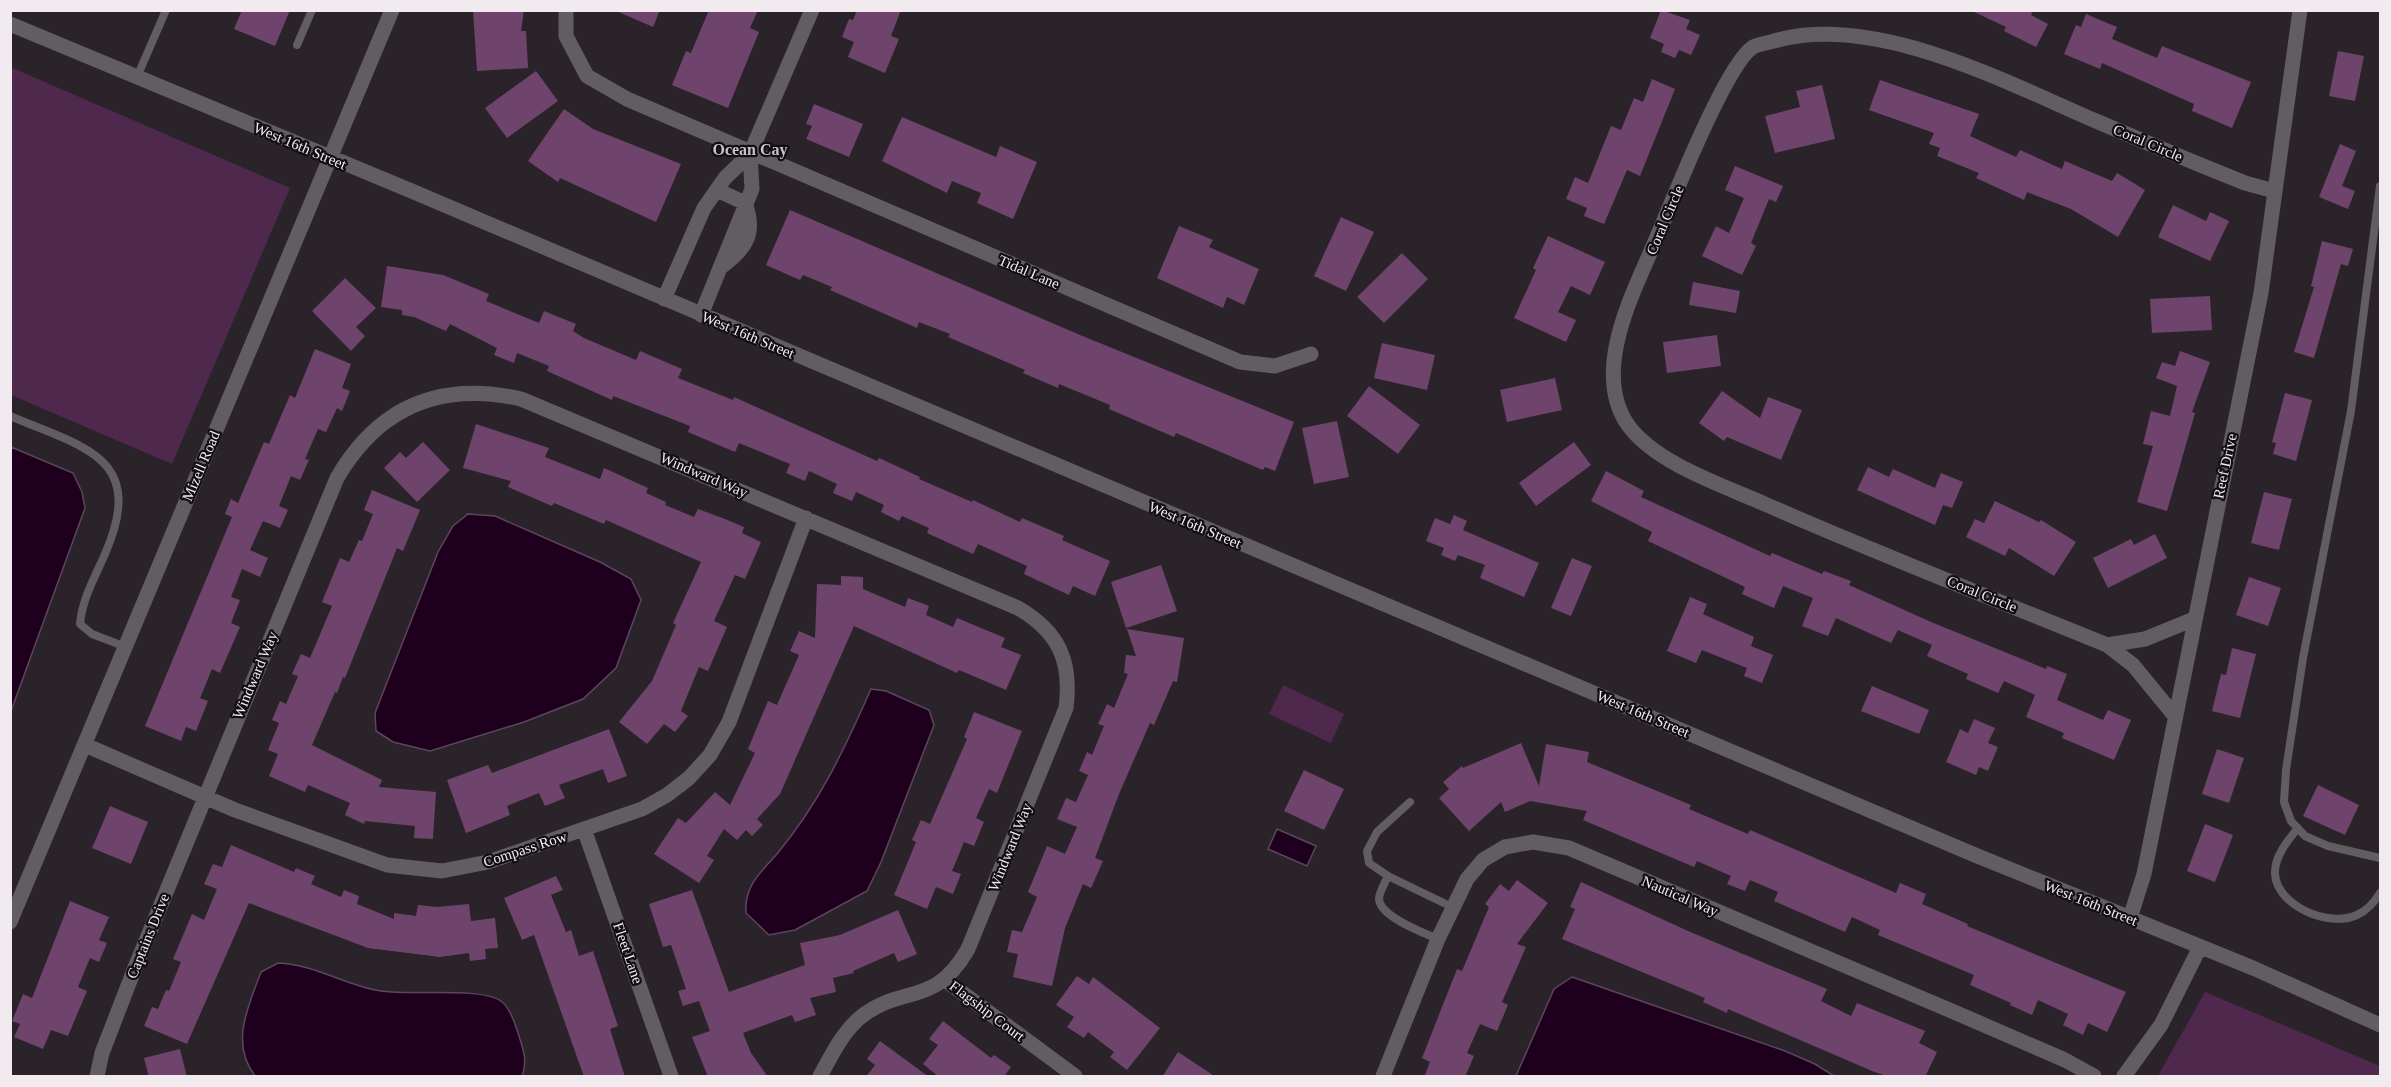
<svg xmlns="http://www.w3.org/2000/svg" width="2391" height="1087" font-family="'Times New Roman',serif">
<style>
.green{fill:#4f294d}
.water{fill:#1e001e;stroke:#5d465d;stroke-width:1.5}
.building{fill:#6f446c}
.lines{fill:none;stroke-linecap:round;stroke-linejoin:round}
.service{stroke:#615d61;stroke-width:8}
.minor{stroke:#615d61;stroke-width:15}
.labels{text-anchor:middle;stroke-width:4.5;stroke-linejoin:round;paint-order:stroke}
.street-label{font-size:15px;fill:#f1ebf0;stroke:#110e11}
.neighbourhood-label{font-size:16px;font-weight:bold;fill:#cbc0ca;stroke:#110e11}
</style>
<rect width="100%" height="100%" fill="#2b232a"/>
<path class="green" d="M10,67L290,188L172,464L11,395Z
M1283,685L1344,714L1331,743L1269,714Z
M2205,992L2380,1066V1076H2158Z"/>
<path class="water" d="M11,447L73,473L82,492L85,508L11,711Z
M468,514L495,516L600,562L631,579L641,600L616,668L583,699L524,722L430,751L393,742L376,731L375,713L438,552L453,526Z
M871,689L886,691L929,710L934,725L881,862L867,891L795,930L769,935L746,913C744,886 760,873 777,854C820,802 844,750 871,689Z
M1277,829L1316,846L1307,866L1268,849Z
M278,963C312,964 342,983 375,990C406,997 479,986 501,1001C509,1007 515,1023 518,1033C523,1049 528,1060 522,1076H255C230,1043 248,1007 261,972Z
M1572,977L1785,1051L1815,1064L1834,1076H1516L1554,989Z"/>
<path class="building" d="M242,10H290L275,46L234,29Z
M473,10H524L521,31H526L528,68L477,71Z
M614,10H660L653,27Z
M709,10H758L750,28L759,32L728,108L672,85L686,51L691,53Z
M857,10H901L891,36L899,39L885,73L848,57L854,42L842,37L849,19L853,20Z
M1661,10L1690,20L1686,29L1700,35L1691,55L1679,50L1675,58L1661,52L1664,44L1650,38Z
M1970,10H2033L2031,15L2048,24L2036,47L2004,31L2006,27Z
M2086,14L2117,27L2112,39L2157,58L2162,46L2251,82L2232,128L2192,111L2194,104L2102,63L2100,69L2064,54L2076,25L2081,27Z
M2338,51L2364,56L2355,101L2329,96Z
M536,71L558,101L507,138L485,108Z
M1652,79L1675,89L1640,176L1627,170L1604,224L1584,216L1587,208L1566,199L1575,177L1588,183L1611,126L1621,130L1634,98L1643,102Z
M1880,80L1979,114L1970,136L2016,157L2020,150L2062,169L2065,161L2112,181L2117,173L2145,190L2118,237L2071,209L2027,192L2024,200L1976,178L1979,173L1937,156L1940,148L1929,144L1934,133L1869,110Z
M1822,85L1835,139L1775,153L1765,116L1800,107L1796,91Z
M814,104L863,124L849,157L806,139L812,126L806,124Z
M564,109L593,129L681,164L656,222L560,178L558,182L528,161Z
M902,117L996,157L1000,146L1037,162L1013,219L977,203L981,193L952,181L947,193L882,161Z
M2340,144L2356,151L2342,186L2355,191L2348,209L2319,197Z
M1735,166L1783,186L1776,202L1769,199L1751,243L1756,246L1742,275L1702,256L1716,226L1729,233L1744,198L1725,190Z
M2173,205L2206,221L2210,212L2229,221L2210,261L2158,237Z
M790,210L1080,335L1294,422L1275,471L1265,467L1263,470L1176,433L1174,437L1109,409L1110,405L1059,384L1058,388L1023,373L1025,370L948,337L950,334L919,322L917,328L830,290L832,287L803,275L800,280L766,265Z
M1341,217L1374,232L1346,291L1314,276Z
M1179,226L1213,240L1209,247L1259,269L1244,305L1227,297L1223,308L1157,278Z
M1548,236L1605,262L1590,295L1571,286L1558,312L1576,320L1566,342L1514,318L1536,270L1533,268Z
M2322,241L2353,249L2348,266L2341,264L2314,358L2294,352L2314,287L2311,286Z
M1402,253L1428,279L1384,323L1357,297Z
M387,266L443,275L489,294L486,301L539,323L544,311L576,324L573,331L584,338L636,360L640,351L682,369L678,378L733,400L734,397L877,461L879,458L920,477L919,479L972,502L973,500L1020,522L1022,518L1064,536L1062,540L1110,561L1095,596L1073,586L1069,595L1024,574L1027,566L978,544L973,554L927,533L929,528L902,516L899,521L881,512L884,505L856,492L852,501L833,493L837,484L809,471L805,481L786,473L790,464L739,443L735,452L688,432L690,426L613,396L612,400L547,371L549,366L517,353L514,363L494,355L497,348L450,324L446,331L414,317L402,315V310L381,307Z
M345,278L376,308L356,327L365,336L351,351L312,311Z
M1693,282L1740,291L1736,313L1689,305Z
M2210,296L2212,330L2152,333L2150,299Z
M1717,335L1721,366L1667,373L1663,342Z
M1382,343L1435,355L1427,390L1374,378Z
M315,349L351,364L342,388L350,391L342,411L337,408L326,432L318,429L305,459L309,460L300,480L291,476L279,506L288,510L280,528L263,521L250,550L268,558L260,577L242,569L231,597L240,600L231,623L240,627L220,673L212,669L200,698L208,701L196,731L186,727L181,741L145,726L232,517L225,514L231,499L238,503L264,442L269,444L290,395L295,398Z
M2180,351L2210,362L2192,412L2195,413L2167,511L2137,502L2153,446L2143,444L2151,411L2170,416L2177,386L2156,378L2162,362L2175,366Z
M1555,378L1562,410L1507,422L1500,390Z
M1369,386L1420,425L1398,454L1347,416Z
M1722,391L1760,418L1768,397L1802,410L1781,460L1727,437L1724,441L1699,423Z
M2285,393L2312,400L2296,461L2273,454L2276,443L2272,442Z
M1337,421L1349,477L1314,484L1302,428Z
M476,424L549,448L545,457L600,479L604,468L648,488L646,493L666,502L665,505L694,517L698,509L725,519L744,527L742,533L761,542L745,579L735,575L714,621L727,627L708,671L699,667L681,711L688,716L675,732L664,724L647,744L619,722L652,681L676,625L673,623L701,562L606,520L604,524L554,503L552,506L508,487L511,481L463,468Z
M423,442L450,470L417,502L384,468L400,452L406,458Z
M1574,442L1591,465L1536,506L1519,483Z
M1868,467L1889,477L1893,469L1935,488L1941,473L1963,482L1952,508L1943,505L1935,525L1857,490Z
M1606,471L1644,491L1641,497L1770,556L1772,553L1822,574L1824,571L1851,581L1849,585L1931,622L2046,669L2047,666L2067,674L2057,700L2103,720L2108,710L2131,720L2114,760L2062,738L2064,733L2026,717L2035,695L2004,681L1998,693L1966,679L1968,674L1927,656L1932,645L1898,630L1891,643L1836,618L1828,636L1802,626L1813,598L1783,586L1774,608L1742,594L1745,587L1648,541L1652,532L1591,501Z
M372,490L420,510L403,551L397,548L345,678L343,677L337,693L335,692L312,745L382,780L379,787L436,792L433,839L414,838L415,826L365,821L364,824L345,815L350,803L308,785L305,792L269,776L278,754L268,750L279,723L272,720L280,701L286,704L298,676L292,674L301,654L310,658L332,606L322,602L340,558L349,562L359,540L362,541L373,514L364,510Z
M2264,492L2292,499L2279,550L2251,543Z
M1995,501L2039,522L2041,520L2076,542L2054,576L2009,548L2005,556L1966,537L1975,519L1984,523Z
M1454,515L1467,521L1463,530L1539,563L1524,597L1480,578L1485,565L1458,555L1455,561L1441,555L1444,548L1426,541L1435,518L1450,524Z
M2155,534L2167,558L2108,588L2093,558L2131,539L2134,545Z
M1572,558L1592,566L1571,616L1551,608Z
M1161,565L1177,611L1126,628L1111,582Z
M841,576L863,577V589L905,607L908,598L929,606L926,615L953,627L957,618L1005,638L1001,647L1021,655L1006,690L959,670L957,673L854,626L780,794L757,819L763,825L752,836L746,830L737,840L724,829L707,856L714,860L699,883L654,854L678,818L686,823L715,792L730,805L755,753L748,749L768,701L777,705L799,655L790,651L799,631L815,638L817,584L841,585Z
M2249,577L2281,588L2268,626L2236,615Z
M1690,597L1707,604L1703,614L1754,637L1751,646L1773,655L1762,683L1744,676L1747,668L1702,650L1696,663L1667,651Z
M1127,629L1184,638L1177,682L1173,681L1154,725L1150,723L1119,794L1095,858L1103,861L1091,888L1083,884L1065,928L1052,986L1013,977L1018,954L1007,952L1012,930L1022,932L1037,897L1028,892L1047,846L1065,854L1077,827L1057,819L1066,798L1076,802L1088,775L1079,771L1087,752L1092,755L1104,726L1098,724L1107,704L1114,708L1128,674L1124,673L1126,655L1136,656Z
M2232,648L2256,654L2240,718L2212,711L2221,674L2226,675Z
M1872,686L1929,710L1919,734L1861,711Z
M974,712L1022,731L997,793L989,789L976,818L984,822L974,846L964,842L952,871L961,874L953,894L936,887L927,909L894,895L916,842L912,840L921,820L930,824L967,739L964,737Z
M1974,719L1995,728L1988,743L1998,747L1988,771L1979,767L1976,775L1946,762L1960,729L1968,733Z
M609,729L627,776L608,783L603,769L559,785L565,798L545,806L539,793L507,806L510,815L466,833L447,780L488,765L492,773Z
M1521,743L1539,786L1546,744L1589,752L1587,762L1691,805L1689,809L1748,834L1750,830L1896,893L1900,883L1926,894L1922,904L1968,924L1967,926L2126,992L2107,1032L2088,1023L2083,1035L2063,1025L2068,1014L2038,1000L2032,1015L2010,1005L2011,1003L1970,985L1974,975L1878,935L1880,930L1852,917L1845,932L1774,901L1778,892L1750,880L1745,891L1727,884L1731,876L1697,861L1694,867L1583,820L1587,811L1530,801L1505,812L1501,802L1469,831L1439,798L1449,789L1443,782L1462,766L1463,768Z
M2217,749L2244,758L2229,803L2202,794Z
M1304,770L1344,789L1324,830L1284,811Z
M2318,785L2359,805L2345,835L2303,816Z
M110,806L148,822L131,864L92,848Z
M2205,824L2233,835L2215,882L2187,871Z
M231,845L294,872L296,868L315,876L311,884L341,897L344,890L359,896L357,904L394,919V913L416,916L418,905L437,907L469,904L471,921L495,918L498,948L485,949L486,959L470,961L469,953L440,957L368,948L249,903L187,1044L144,1026L152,1007L158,1009L166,990L169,991L181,962L173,959L192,914L204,920L217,889L204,884L213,864L222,867Z
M556,876L563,890L551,895L566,932L571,930L579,956L593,951L618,1026L610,1029L625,1077H584L534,935L522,940L504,898Z
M1517,880L1548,903L1517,944L1526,947L1502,1002L1508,1005L1497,1031L1480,1024L1467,1053L1474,1056L1465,1077H1424L1430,1062L1422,1058L1457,969L1462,971L1489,907L1485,904L1500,884L1509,891Z
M1581,882L1688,931L1827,989L1821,1001L1851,1016L1857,1003L1925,1031L1919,1043L1937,1052L1925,1077H1889L1872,1071L1728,1009L1727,1013L1703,1002L1705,998L1562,939L1575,909L1570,907Z
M692,890L729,992L805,965L800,943L840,935L898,910L917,954L898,962L894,953L853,971L854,973L833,978L836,992L810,998L816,1015L795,1022L792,1015L743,1033L751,1053L768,1077H708L692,1037L710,1031L699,1001L683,1006L678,991L686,989L671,945L663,947L649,904Z
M70,901L109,917L99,940L107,943L99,962L90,958L78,987L87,991L68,1036L51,1030L43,1049L14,1037L20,1024L12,1021L23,994L32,998Z
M1077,976L1089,984L1093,977L1160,1028L1127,1070L1110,1057L1114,1052L1088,1032L1084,1038L1067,1027L1074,1017L1056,1005Z
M943,1021L991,1058L994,1055L1011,1067L1004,1077H939L923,1064L938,1045L929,1039Z
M880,1041L929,1077H866L875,1065L867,1059Z
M180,1049L187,1077H149L144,1058Z
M1178,1052L1216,1077H1162Z"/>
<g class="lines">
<path class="service" d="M297,45L312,10
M137,77L166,10
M2380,186L2351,411L2303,658L2286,770L2284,802L2291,821L2305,836L2328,846L2380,858
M10,416C85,448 147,457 105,554C95,577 82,599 80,624L92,634L126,647
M1410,802L1377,832L1367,851L1369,863L1388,876L1452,907
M2298,828C2288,840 2274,857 2275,874C2277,906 2329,928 2357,915C2368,910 2374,903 2380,893
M1388,876C1385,883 1379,892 1379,899C1380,917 1424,933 1438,939"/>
<path class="minor" d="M566,10V36L587,76L627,99L1240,362L1275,366L1311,354
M10,24L414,192L1975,855L2253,968L2380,1025
M717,190L745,203C756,233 747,248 721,267
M664,299L704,208L725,178L750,154L812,10
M701,315L752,189L750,154
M2107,645L2145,639L2194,619
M2174,715L2133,665L2107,645C1994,599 1879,554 1767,505C1725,486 1656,464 1628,425C1590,370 1635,290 1657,237C1672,202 1726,64 1753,47C1758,44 1768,43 1774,41C1874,12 2005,82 2096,121C2145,142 2195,163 2245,183L2274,191
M85,745L235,810L387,865L442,871L488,862L642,809L667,795L689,778L710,755L729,722L806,518
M584,829L671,1076
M2130,918L2144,874L2261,293L2300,10
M10,922L392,10
M945,980L1075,1076
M97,1076L102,1053L136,965L337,478C379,406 441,381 521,399L1018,608C1059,632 1072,661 1066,708L968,949C934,1008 904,984 862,1016C842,1032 832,1055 820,1076
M1383,1076L1438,939L1467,879L1483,860L1505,847L1533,842L1569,848L1968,1018L2065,1060L2094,1076
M2124,1076L2161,1025L2200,947"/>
</g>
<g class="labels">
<g class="street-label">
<text transform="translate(2148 143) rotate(23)" y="5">Coral Circle</text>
<text transform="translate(300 146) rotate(23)" y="5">West 16th Street</text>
<text transform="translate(1665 220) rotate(-67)" y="5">Coral Circle</text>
<text transform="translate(1029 272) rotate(23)" y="5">Tidal Lane</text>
<text transform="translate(748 335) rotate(23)" y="5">West 16th Street</text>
<text transform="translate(201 466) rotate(-67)" y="5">Mizell Road</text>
<text transform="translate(2225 466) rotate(-78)" y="5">Reef Drive</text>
<text transform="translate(704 475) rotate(23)" y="5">Windward Way</text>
<text transform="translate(1195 525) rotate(23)" y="5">West 16th Street</text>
<text transform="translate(1982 594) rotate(22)" y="5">Coral Circle</text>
<text transform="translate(255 675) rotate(-67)" y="5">Windward Way</text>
<text transform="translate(1643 714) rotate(23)" y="5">West 16th Street</text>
<text transform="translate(1010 847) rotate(-68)" y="5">Windward Way</text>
<text transform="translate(525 849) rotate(-18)" y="5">Compass Row</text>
<text transform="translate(1680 896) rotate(23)" y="5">Nautical Way</text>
<text transform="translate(2091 903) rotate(22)" y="5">West 16th Street</text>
<text transform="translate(148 936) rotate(-68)" y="5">Captains Drive</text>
<text transform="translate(628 953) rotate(71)" y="5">Fleet Lane</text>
<text transform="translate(987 1011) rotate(37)" y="5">Flagship Court</text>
</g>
<g class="neighbourhood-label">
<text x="750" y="155">Ocean Cay</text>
</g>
</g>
<rect width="2391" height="1087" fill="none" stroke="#f1ebf0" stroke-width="24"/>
</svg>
